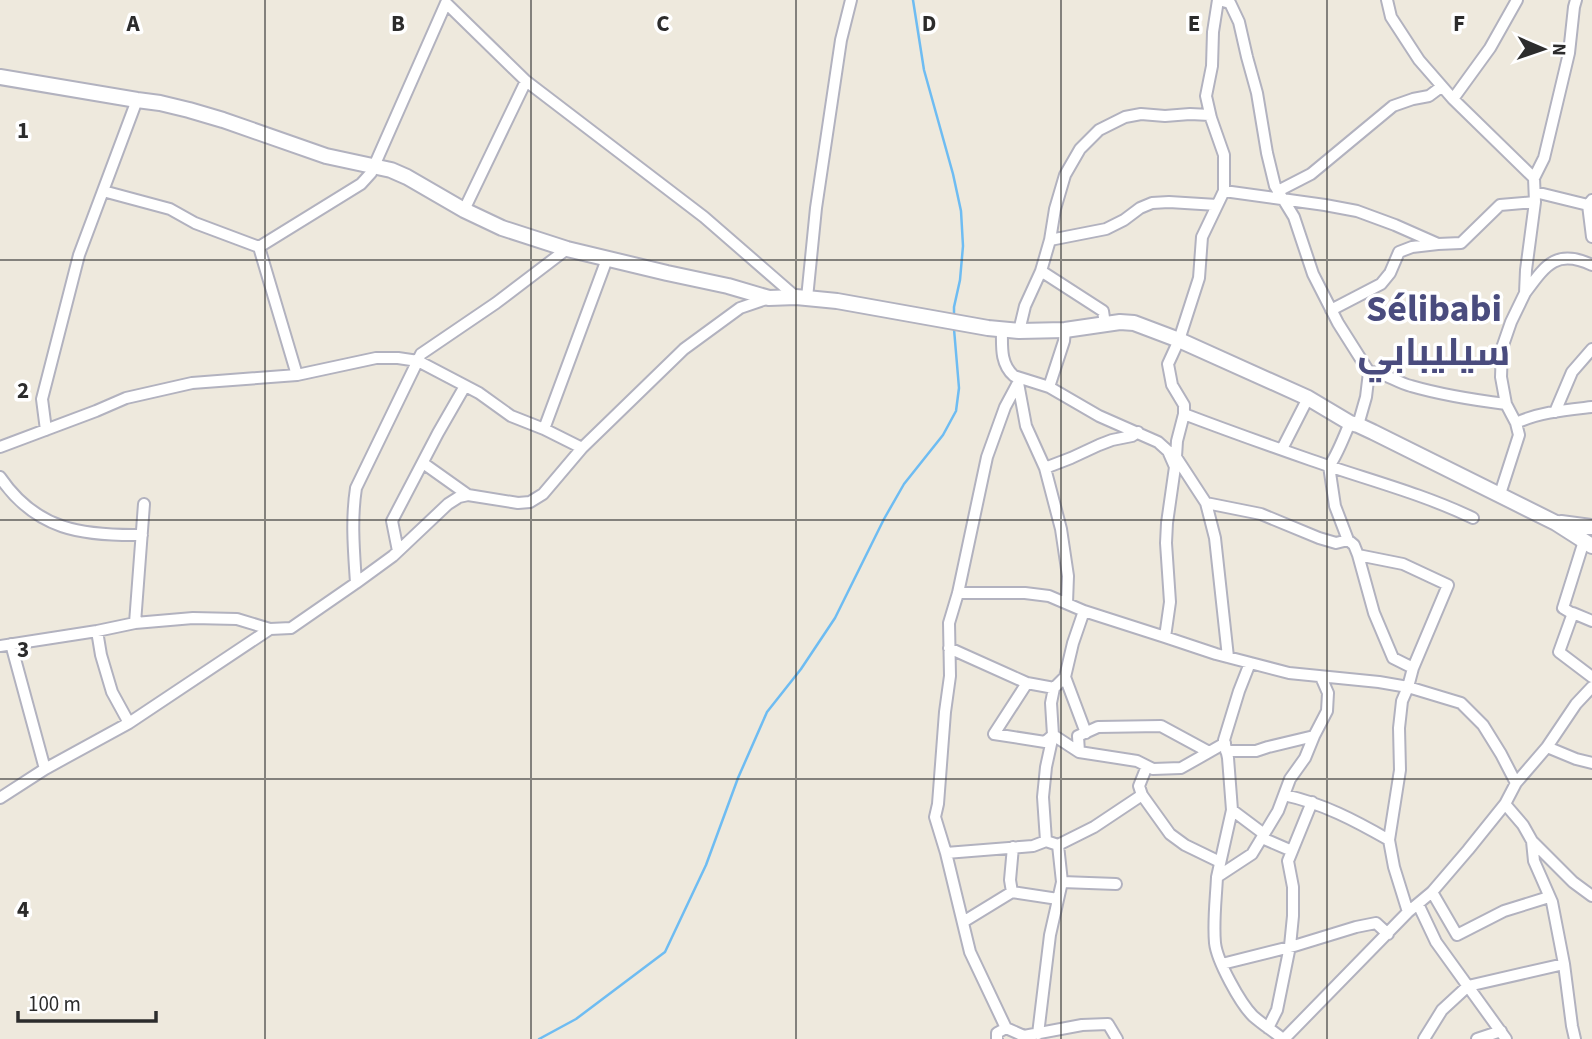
<svg xmlns="http://www.w3.org/2000/svg" width="1592" height="1039" font-family="'Source Sans 3',Cairo,sans-serif">
<style>
.lines{fill:none;stroke-linecap:round;stroke-linejoin:round}
.stream{stroke:#6ebcf2;stroke-width:2.5}
.street-casing{stroke:#b2b2bf;stroke-width:14}
.secondary-casing{stroke:#b2b2bf;stroke-width:18}
.street{stroke:#fff;stroke-width:10}
.secondary{stroke:#fff;stroke-width:14}
.grid{fill:none;stroke:#2c2c2c;stroke-width:2;stroke-opacity:0.55}
.labels{text-anchor:middle;stroke-width:7;stroke-linejoin:round;paint-order:stroke}
.town-label{font-size:38px;font-weight:bold;fill:#4a4c7e;stroke:#fff}
.grid-label{font-size:23px;text-anchor:middle;font-weight:bold;fill:#2c2c2c;stroke:#fff;stroke-width:7;stroke-linejoin:round;paint-order:stroke}
</style>
<rect width="100%" height="100%" fill="#eee9dd"/>
<g class="lines">
<path class="stream" d="M913,0L924,70L953,174L961,211L963,246L960,280L954,307V318
M539,1039L576,1019L665,952L706,865L738,778L767,712L801,669L835,618L884,519L904,484L943,435L956,411L959,388L954,329"/>
<defs>
<path id="street" d="M1218,0L1213,32L1212,66L1206,96L1211,118L1224,155V191L1202,237L1199,278L1179,340L1168,364L1172,385L1184,405V414L1177,441L1176,457L1206,503L1215,538L1228,657
M1219,0L1230,3L1239,22L1247,57L1257,93L1267,153L1275,186L1294,217L1313,274L1338,323L1369,372L1366,397L1358,425
M1387,0L1391,17L1419,60L1453,99L1534,178
M1453,99L1490,48L1517,0
M103,191L170,209L195,223L259,247
M1224,191L1325,205L1357,211L1395,225L1438,244L1461,243L1500,205L1535,202
M1278,191L1311,174L1393,106L1413,99L1429,96L1441,87
M1535,192L1588,205L1592,200
M1588,205L1592,237
M464,210L526,81
M1050,240L1106,229L1124,220L1140,208L1152,203L1169,202L1217,205
M259,247L361,184L371,173L446,3L526,81L704,217L796,297
M259,247L297,375
M1041,271L1103,311L1105,324
M1525,293C1545,266 1556,248 1592,265
M807,298L816,208L841,40L851,0
M1331,310L1381,284L1390,273L1399,252L1412,247L1438,244
M1002,329C1002,346 1000,364 1014,376L1049,387L1099,416L1158,442L1168,451L1175,467L1167,523L1166,543L1170,602L1165,637
M1019,331L1025,306L1041,271L1050,240L1055,209L1065,175L1080,149L1099,130L1125,117L1141,114L1165,116L1190,114L1210,115
M1369,372C1383,371 1397,383 1411,386C1442,395 1474,400 1506,404
M1020,379L1005,407L987,457L958,593L949,623L950,676L945,712L938,804L935,817L946,853L970,952L1006,1028L1024,1036L1082,1025L1108,1024L1117,1039
M1018,383L1026,426L1045,468L1061,529L1068,576L1067,603
M1049,387L1064,341L1065,330
M1555,412L1572,372L1592,349
M1184,414C1226,430 1268,445 1311,460C1365,479 1421,493 1473,518
M1350,423C1344,436 1337,456 1329,466L1335,506L1348,540L1354,545L1358,555L1374,613L1393,658L1413,668
M1516,423C1540,412 1566,410 1592,407
M544,429L607,259
M46,430L42,399L79,255L137,100
M0,447L96,411L126,398L192,383L297,375L376,358H398L418,361L479,393L511,416L544,429L582,448
M1282,449L1308,398
M423,463L468,495
M1045,468L1071,458L1099,445L1112,440L1132,436L1138,432
M0,477C36,530 82,536 142,535
M1500,494L1519,435L1516,423L1506,404L1501,377L1502,348L1511,322L1525,293L1526,270L1535,202L1534,178L1544,158L1569,53L1574,7L1576,0
M1206,503L1261,514L1319,538L1336,543L1348,540
M398,551L392,521L438,433L465,386
M1358,555L1403,564L1448,585L1413,668L1408,687L1402,701L1399,728L1400,770L1389,840L1394,867L1408,912
M356,583C354,552 351,520 356,488L421,354L496,303L567,249
M958,593H1025L1049,596L1084,611L1165,637L1216,654L1289,673L1379,682L1408,687L1461,703L1483,725L1501,754L1516,783
M1573,614L1563,608L1584,541
M1592,621L1573,613L1559,652L1592,677
M135,623L144,504
M97,631L101,655L112,692L129,723
M11,644L45,769
M0,646L97,631L135,623L193,618L237,619L270,629
M949,648L1027,683L1054,688L1065,677L1073,643L1084,611
M1065,677L1086,733
M1027,683L994,734L1045,742L1053,735L1079,752L1137,761L1153,769L1181,768L1225,743
M1547,747L1576,759L1592,763
M1226,751H1256L1268,747L1314,736
M1079,752L1078,736L1098,727L1161,726L1209,752
M1142,795L1139,786L1147,766
M1284,795C1322,803 1356,821 1389,840
M0,798L45,769L129,723L270,629L291,628L356,583L393,556L448,504L459,497L468,495L518,503L530,502L543,494L582,448L684,349L740,308L769,298
M1505,804L1523,825L1532,841L1573,882L1592,896
M1232,810L1264,834
M1262,838L1292,851
M1532,841L1534,861L1552,902L1564,964L1572,1026L1575,1039
M1058,845L1094,827L1142,795L1170,834L1185,845L1220,862
M946,853L1033,846L1046,841
M1217,877L1232,810L1228,758L1224,740L1239,691L1250,663
M1062,882L1116,884
M1012,892L1010,880L1013,847
M1432,892L1457,935L1504,911L1549,897
M1418,904L1436,942L1506,1039
M963,922L1012,892L1058,899
M1222,964L1294,946L1356,927L1376,923L1388,934
M1268,1028L1277,1010L1290,946L1293,916V887L1288,861L1312,802
M1038,1034L1050,935L1062,882L1058,845L1046,841L1043,797L1046,767L1053,735L1051,703L1054,688
M997,1039V1033L1006,1028
M1283,1039C1273,1031 1262,1024 1253,1016C1240,1003 1217,961 1215,943C1213,921 1216,899 1217,877L1252,854L1278,811L1290,779L1305,758L1314,736L1327,711L1328,693L1321,677
M1284,1039L1408,912L1432,892L1468,850L1505,804L1516,783L1547,747L1576,704L1592,687
M1424,1039L1442,1010L1468,986L1564,964
M1477,1039L1501,1031"/>
<path id="secondary" d="M0,77L137,100L160,103L189,110L223,120L326,156L391,170L407,177L464,210L502,228L567,249L667,273L728,286L769,298L796,297L837,301L988,328L1019,331L1065,330L1120,322L1134,323L1179,340L1308,398L1350,423L1358,425L1373,432L1556,523L1592,546
M1561,523L1592,527"/>
</defs>
<use href="#street" class="street-casing"/>
<use href="#secondary" class="secondary-casing"/>
<use href="#street" class="street"/>
<use href="#secondary" class="secondary"/>
</g>
<path class="grid" d="M265,0V1039M531,0V1039M796,0V1039M1061,0V1039M1327,0V1039M0,260H1592M0,520H1592M0,779H1592"/>
<g class="labels">
<g class="town-label">
<text x="1434" y="321">Sélibabi<tspan x="1434" dy="44">سيليبابي</tspan></text>
</g>
</g>
<g class="grid-label">
<text x="133" y="31">A</text>
<text x="398" y="31">B</text>
<text x="663" y="31">C</text>
<text x="929" y="31">D</text>
<text x="1194" y="31">E</text>
<text x="1459" y="31">F</text>
<text x="23" y="138">1</text>
<text x="23" y="398">2</text>
<text x="23" y="657">3</text>
<text x="23" y="917">4</text>
</g>
<g transform="translate(1543 49) rotate(92)" stroke="#ffffff" stroke-width="5" paint-order="stroke">
<path d="M0-5L12 26L0 18L-12 26Z" fill="#2c2c2c"/>
<text y="-10" font-size="19" font-weight="bold" text-anchor="middle" fill="#2c2c2c">N</text>
</g>
<path d="M18 1011v10h138v-10" fill="none" stroke="#2c2c2c" stroke-width="3.5"/>
<text x="28" y="1011" font-size="21" fill="#2c2c2c" stroke="#ffffff" stroke-width="5" paint-order="stroke">100 m</text>
</svg>
